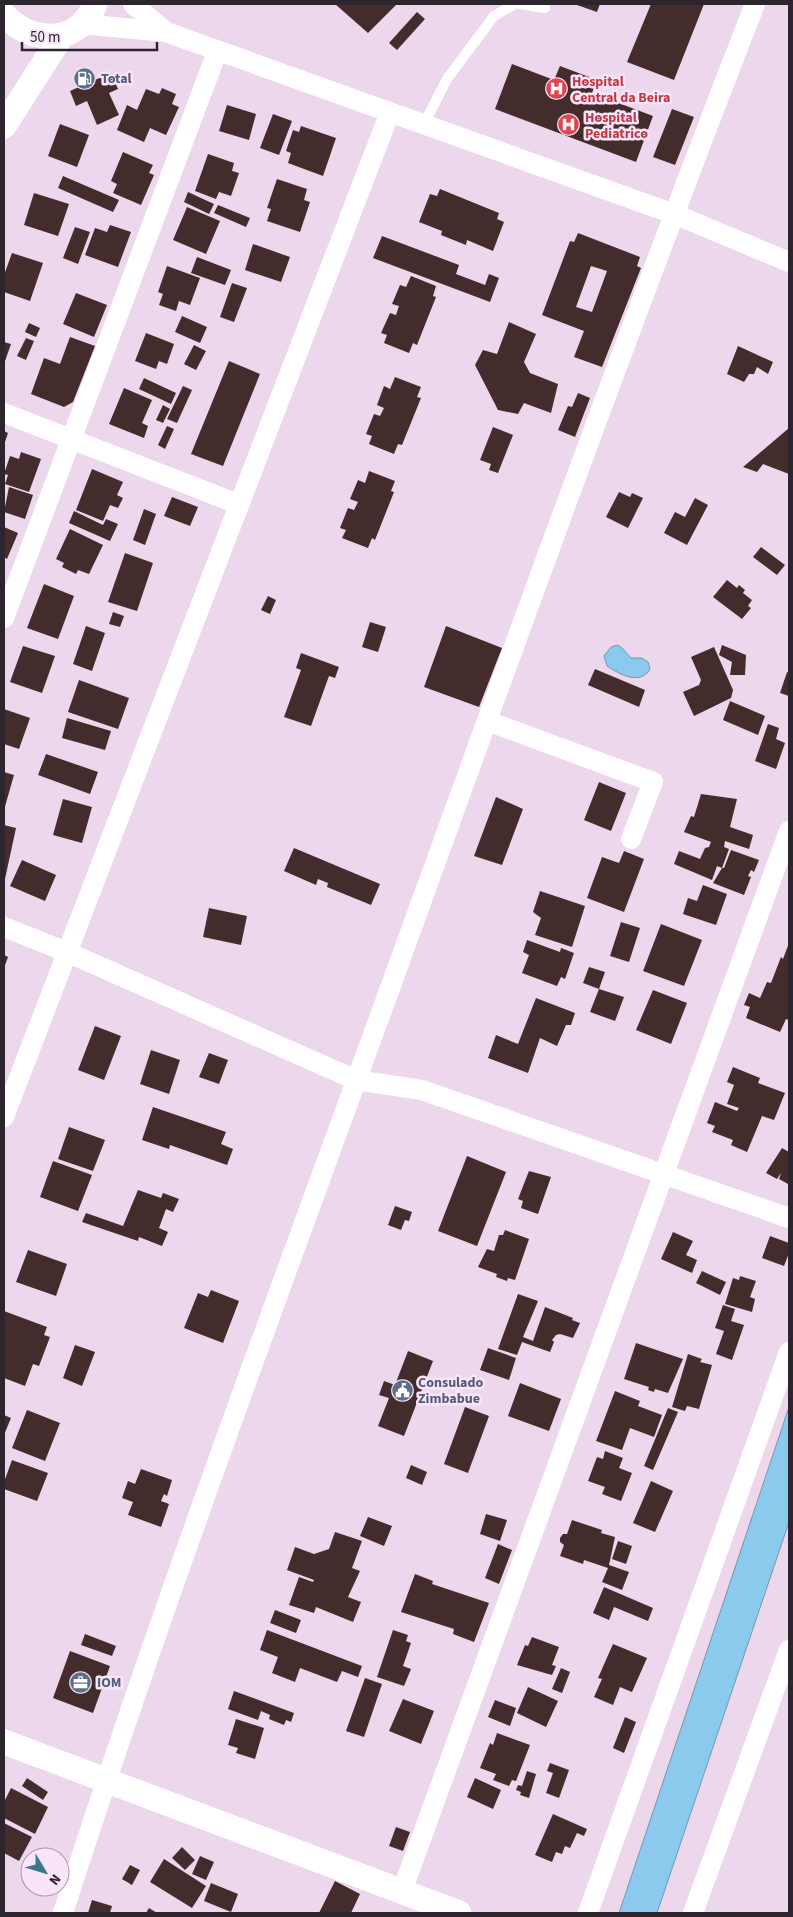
<svg xmlns="http://www.w3.org/2000/svg" width="793" height="1917" font-family="'Source Sans 3',sans-serif">
<style>
.water{fill:#8bcaed;stroke:#6f98b3}
.building{fill:#452c2c;fill-rule:evenodd}
.lines{fill:none;stroke-linecap:round;stroke-linejoin:round}
.service{stroke:#fff;stroke-width:10}
.minor{stroke:#fff;stroke-width:20}
.tertiary{stroke:#fff;stroke-width:25}
.labels{text-anchor:middle;stroke-width:5;stroke-linejoin:round;paint-order:stroke}
.service-label{font-size:14px;font-weight:bold;fill:#4e5e75;stroke:#fae4fa;text-anchor:start}
.health-label{font-size:14px;font-weight:bold;fill:#be3a42;stroke:#fae4fa;text-anchor:start}
</style>
<rect width="100%" height="100%" fill="#edd7ec"/>
<path class="water" d="M617,645L621,647L631,658H642L648,662L650,669C640,686 619,674 607,666L604,656L611,647Z
M789,1407V1522L657,1913H619Z"/>
<path class="building" d="M335,4H397L368,33Z
M574,4H600L597,12Z
M651,4H704L674,80L627,62Z
M417,12L425,19L397,50L389,43Z
M512,64L554,80L560,66L597,80L592,93L653,116L636,162L495,109Z
M111,73L118,89L109,93L119,115L97,125L87,101L76,106L70,91Z
M162,88L176,94L172,104L179,107L166,135L150,128L144,142L117,130L127,105L137,110L146,89L159,94Z
M227,105L256,114L249,140L219,131Z
M672,109L694,117L675,165L653,157Z
M273,114L292,121L279,155L260,148Z
M60,124L89,135L77,167L48,156Z
M301,126L336,138L323,176L288,163L291,153L286,151L293,130L299,132Z
M123,152L153,165L149,173L154,175L141,205L113,193L117,184L111,181Z
M208,154L234,163L232,171L239,173L231,196L219,192L216,199L195,191Z
M63,176L119,200L113,212L58,188Z
M277,179L307,189L304,200L310,202L300,232L267,221L271,209L267,208Z
M440,189L499,213L497,219L504,222L493,251L467,240L466,245L441,235L442,231L419,222L430,194L437,196Z
M188,192L214,204L209,214L184,202Z
M34,193L69,204L58,236L24,225Z
M218,205L250,218L246,227L214,213Z
M187,207L220,221L206,254L173,240Z
M110,225L131,232L118,267L85,255L95,228L107,232Z
M75,227L90,232L78,264L63,258Z
M578,233L640,257L637,266L641,268L602,367L574,357L584,331L542,315L570,241L574,242ZM591,266L607,271L592,312L576,307Z
M382,236L459,265L456,274L485,285L489,274L499,278L490,302L373,258Z
M253,244L290,257L281,282L245,270Z
M12,253L43,263L30,301L4,292V275Z
M197,257L231,270L225,285L191,273Z
M167,266L200,278L190,305L179,301L176,311L159,305L163,294L158,292Z
M411,276L436,286L433,296L436,297L417,345L413,343L409,353L384,343L387,335L381,333L390,313L396,315L399,306L392,304L400,285L406,287Z
M232,283L247,288L234,322L220,317Z
M76,293L107,305L94,337L63,324Z
M182,316L207,327L200,343L175,332Z
M509,322L536,334L524,362L530,373L558,384L551,413L524,403L518,414L498,410L475,365L483,350L497,354Z
M29,323L40,328L36,337L25,332Z
M146,333L174,344L167,364L159,361L156,369L135,361Z
M70,337L95,346L73,402L64,407L31,394L44,358L60,364Z
M26,338L34,341L26,360L17,356Z
M4,342L11,344L4,364Z
M194,345L206,351L196,370L184,364Z
M738,346L773,362L768,374L757,367L754,374H749L744,382L727,374Z
M229,361L260,374L223,466L191,454Z
M395,377L421,387L417,397L421,398L402,445L398,444L394,454L369,444L372,436L366,434L374,414L380,416L384,408L377,405L384,386L390,389Z
M144,378L176,393L171,404L139,389Z
M183,386L192,390L177,423L167,419Z
M124,388L152,400L142,423L148,426L144,438L109,424Z
M578,393L590,398L575,437L558,430L568,406L572,407Z
M163,405L170,409L163,423L156,420Z
M167,426L174,429L165,449L158,445Z
M493,427L513,435L498,473L489,470L491,464L480,460Z
M789,428V474L763,464L757,472L743,467Z
M4,431L8,433L4,445Z
M21,452L41,459L29,492L5,484L8,475L4,474L10,456L19,459Z
M92,469L123,482L117,495L123,498L118,508L110,505L103,521L76,510Z
M369,471L395,481L391,491L394,492L375,540L372,538L368,548L342,538L346,530L340,528L348,508L354,510L358,502L350,499L358,480L365,483Z
M9,487L33,495L25,519L4,512Z
M619,492L630,497L632,493L643,498L628,528L606,517Z
M172,497L198,507L190,526L164,516Z
M695,498L708,505L687,545L664,533L675,512L685,517Z
M144,509L156,514L145,545L133,540Z
M74,511L103,525L106,519L118,524L110,541L69,523Z
M4,527L18,533L7,559L4,557Z
M70,529L103,545L89,574L78,570L76,574L62,567L64,563L56,559Z
M761,547L785,565L777,575L753,557Z
M125,553L153,563L137,611L108,602Z
M727,580L737,588L739,585L745,590L743,593L752,600L748,606L751,608L742,619L713,597Z
M44,584L74,596L58,639L27,628Z
M268,596L276,600L270,614L261,610Z
M113,612L124,616L120,627L109,624Z
M370,622L386,627L378,652L362,647Z
M86,626L105,633L92,671L73,664Z
M446,626L502,648L479,707L424,687Z
M722,645L746,655L745,675H730L732,662L719,655Z
M23,646L55,656L42,693L10,682Z
M714,647L733,690L731,698L694,716L683,692L699,685L701,680L691,657Z
M301,653L339,667L335,678L329,676L311,726L284,717L301,670L296,668Z
M595,669L645,690L639,707L588,685Z
M787,672L789,673V696L780,693Z
M79,680L129,698L118,729L68,712Z
M730,701L765,716L758,735L723,720Z
M4,709L30,718L19,749L4,744Z
M67,718L111,731L105,750L62,738Z
M768,724L779,728L776,739L785,743L776,769L755,761Z
M46,754L98,772L90,794L38,775Z
M4,772L14,775L4,810Z
M599,782L626,793L611,831L584,820Z
M701,794L737,799L730,827L753,835L749,849L725,841L724,847L729,849L722,868H724L731,850L759,860L754,872L751,870L748,876L751,877L744,895L713,883L722,868L717,866L712,880L674,864L679,851L700,859L705,848L709,847L711,842L684,832L691,816L694,817Z
M496,797L523,809L502,865L474,856Z
M63,799L92,807L82,843L53,835Z
M4,825L16,828L5,879H4Z
M294,848L380,884L371,905L327,887L328,883L318,879L316,885L284,871Z
M624,851L644,859L624,912L587,898L602,857L619,863Z
M22,860L56,875L45,901L10,886Z
M703,885L727,894L716,925L683,914L688,898L697,901Z
M540,891L585,906L572,947L535,935L541,918L533,912Z
M209,908L247,916L241,945L203,937Z
M621,922L640,928L629,962L610,956Z
M661,924L702,940L684,986L643,971Z
M527,940L560,952L561,948L574,953L565,979L561,977L557,986L522,973L529,955L523,952Z
M789,943V1020L786,1019L780,1032L746,1018L750,1007L744,1005L749,993L760,998L767,982L771,983L781,957L783,959Z
M4,955L8,957L4,968Z
M589,967L605,972L599,989L583,983Z
M599,989L624,997L615,1021L590,1012Z
M653,990L687,1003L671,1044L636,1030Z
M536,998L575,1013L571,1025H566L557,1046L540,1038L528,1073L488,1058L496,1035L518,1044Z
M95,1026L121,1036L104,1080L78,1070Z
M151,1050L180,1060L169,1094L140,1084Z
M209,1053L228,1060L219,1084L199,1077Z
M733,1067L760,1078L758,1083L785,1093L774,1120L762,1116L747,1152L731,1145L733,1140L712,1132L715,1126L707,1123L715,1102L737,1111L739,1108L727,1104L734,1085L727,1082Z
M153,1107L226,1132L221,1144L233,1149L227,1165L170,1145L169,1149L142,1140Z
M69,1127L105,1140L93,1171L58,1159Z
M782,1148L789,1152L788,1184L779,1179L781,1173L777,1179L766,1173Z
M467,1156L506,1172L477,1246L438,1231Z
M53,1161L92,1175L78,1211L40,1197Z
M529,1171L551,1177L538,1214L521,1208L523,1201L518,1199Z
M138,1190L161,1198L163,1193L179,1199L173,1212L166,1209L159,1228L168,1232L162,1246L139,1237L138,1241L82,1222L86,1213L123,1226Z
M395,1206L412,1212L409,1221L405,1220L401,1230L388,1225Z
M505,1230L529,1239L515,1280L508,1278L507,1281L496,1277L497,1274L478,1267L487,1249L494,1251L499,1235H503Z
M673,1232L693,1241L686,1255L697,1260L692,1273L661,1259Z
M770,1236L789,1243V1253L784,1266L762,1258Z
M28,1250L67,1264L56,1296L16,1282Z
M702,1271L726,1282L720,1295L696,1283Z
M740,1276L756,1281L750,1297L755,1299L752,1312L725,1304L733,1278L739,1280Z
M211,1290L239,1301L223,1343L184,1328L198,1293L208,1297Z
M518,1294L538,1301L523,1337L533,1341L545,1307L573,1318L572,1320L580,1323L573,1338L560,1334L556,1335L552,1340L554,1342L550,1352L522,1342L517,1355L498,1349Z
M723,1305L735,1309L731,1321L744,1325L732,1360L716,1354L724,1331L715,1328Z
M4,1311L47,1327L44,1335L50,1337L39,1366L33,1364L25,1386L4,1378Z
M636,1343L683,1359L668,1393L655,1389L654,1392L648,1390L649,1387L624,1379Z
M75,1345L95,1352L82,1386L63,1378Z
M488,1348L516,1358L509,1380L480,1370Z
M408,1351L433,1361L404,1436L378,1426L389,1398L379,1395L384,1381L395,1385Z
M688,1354L702,1359L700,1362L712,1365L699,1409L687,1406L685,1411L672,1407Z
M520,1383L561,1399L549,1431L508,1416Z
M615,1391L640,1401L638,1406L662,1415L654,1437L630,1428L622,1450L596,1441Z
M465,1407L489,1416L468,1473L444,1464Z
M668,1408L678,1412L653,1470L644,1466Z
M27,1410L60,1423L45,1461L12,1448Z
M4,1415L11,1418L4,1435Z
M605,1451L623,1458L619,1468L632,1473L621,1501L602,1494L605,1487L588,1481L597,1457L603,1459Z
M12,1460L48,1473L37,1501L4,1489V1482Z
M411,1465L427,1472L422,1485L406,1478Z
M141,1469L172,1480L167,1496L164,1494L161,1501L169,1504L161,1527L128,1515L133,1502L122,1498L128,1481L135,1484Z
M651,1481L673,1491L655,1532L633,1523Z
M486,1514L507,1520L500,1541L480,1534Z
M368,1517L392,1526L384,1546L360,1536Z
M572,1520L602,1530L601,1533L615,1537L609,1565L629,1572L622,1590L602,1582L608,1568L584,1560L583,1564L560,1556L564,1545L560,1542V1538L563,1534H567Z
M335,1532L362,1541L352,1568L360,1571L348,1597L361,1602L353,1622L316,1607L314,1613L289,1605L299,1577L313,1582L314,1580L287,1570L295,1547L314,1554L329,1549Z
M618,1541L632,1546L626,1564L612,1559Z
M498,1544L512,1550L499,1584L485,1578Z
M415,1574L433,1581L432,1584L489,1603L474,1642L453,1634L454,1629L401,1612Z
M604,1587L653,1608L648,1621L614,1607L609,1620L593,1613Z
M275,1610L301,1620L296,1633L270,1623Z
M267,1630L362,1666L358,1677L342,1671L337,1682L300,1668L295,1682L272,1673L278,1657L260,1650Z
M393,1630L408,1635L406,1641L411,1643L403,1666L411,1669L404,1686L377,1677Z
M85,1634L116,1646L112,1656L81,1645Z
M532,1637L559,1647L552,1665L556,1666L552,1675L517,1665L525,1645L528,1646Z
M613,1644L647,1658L632,1692L620,1687L613,1705L594,1697L602,1679L598,1678Z
M70,1651L110,1666L93,1713L53,1698Z
M561,1668L570,1672L562,1693L552,1689Z
M365,1678L382,1684L364,1737L346,1731Z
M528,1687L558,1701L546,1727L517,1713Z
M234,1691L294,1713L291,1722L286,1720L284,1725L269,1719L270,1715L261,1711L258,1720L228,1709Z
M403,1699L434,1711L421,1744L389,1731Z
M495,1700L516,1708L510,1726L488,1717Z
M625,1717L636,1722L624,1753L613,1748Z
M236,1719L264,1728L255,1759L236,1753L238,1748L228,1745Z
M497,1733L530,1745L516,1781L512,1780L509,1786L493,1780L496,1774L480,1768L490,1743L493,1745Z
M550,1763L569,1770L559,1798L546,1793L553,1773L547,1771Z
M527,1771L536,1774L529,1798L520,1795L521,1792L516,1790L518,1785L522,1786Z
M27,1778L48,1792L43,1800L22,1786Z
M475,1778L501,1790L493,1809L467,1797Z
M11,1788L48,1807L35,1834L4,1818V1802Z
M553,1814L587,1829L584,1836L577,1833L570,1848L565,1846L562,1854L556,1852L552,1862L535,1855Z
M4,1823L32,1837L19,1861L4,1853Z
M396,1827L410,1832L403,1851L389,1846Z
M182,1847L195,1860L185,1870L172,1858Z
M200,1856L214,1862L206,1880L192,1874Z
M164,1859L206,1886L192,1908L150,1882Z
M130,1865L140,1870L132,1885L122,1879Z
M335,1881L360,1894L351,1913H319Z
M211,1883L238,1894L231,1912L204,1901Z
M92,1900L112,1906L110,1913H88Z
M149,1908L157,1913H146Z"/>
<g class="lines">
<path class="service" d="M520,4L545,8
M424,124L447,79L494,16L515,4"/>
<path class="minor" d="M133,4L166,32
M81,24L166,32L674,214L789,262
M4,413L238,504
M4,618L217,52
M487,721L653,782L631,839
M4,927L69,953L356,1080L422,1090L789,1218
M4,1117L390,112
M402,1891L789,831
M63,1913C164,1599 280,1290 393,980C511,654 629,327 755,4
M588,1913L789,1352
M693,1913L789,1650"/>
<path class="tertiary" d="M4,15C31,44 79,46 95,4
M4,126L62,35
M4,1742L459,1913"/>
</g>
<defs>
<symbol id="fuel-disc" viewBox="-11 -11 22 22"><circle r="9.5" fill="#5c6f8a" stroke="#fae4fa"/><path d="M-5.5-6h7V0h2V4h1.3V-2.5L3-4.5l.8-.8L6-3V5H2.5V1h-1V6h-7ZM-4.2-4.7v3.2H.2V-4.7Z" fill="#fff"/></symbol>
<symbol id="hospital-disc" viewBox="-11 -11 22 22"><circle r="9.5" fill="#e0444e" stroke="#fae4fa"/><path d="M-5-5h3v3.5h4V-5h3V5h-3V1.5h-4V5h-3Z" fill="#fff"/></symbol>
<symbol id="civic-disc" viewBox="-11 -11 22 22"><circle r="9.5" fill="#5c6f8a" stroke="#fae4fa"/><path d="M-.6-6.5H3V-4.5H.6V-3L4-1V1h2V6H-6V1h2V-1L-.6-3ZM-1.2 2.5V6h2.4V2.5Z" fill="#fff"/></symbol>
<symbol id="office-disc" viewBox="-11 -11 22 22"><circle r="9.5" fill="#5c6f8a" stroke="#fae4fa"/><path d="M-6-3h4V-5.5h4V-3h4V5H-6ZM-1-4.5V-3h2v-1.5ZM-6 0V1H6V0Z" fill="#fff"/></symbol>
</defs>
<g fill-rule="evenodd">
<use href="#fuel-disc" x="72" y="66" width="25" height="25"/>
<use href="#hospital-disc" x="544" y="76" width="25" height="25"/>
<use href="#hospital-disc" x="556" y="112" width="25" height="25"/>
<use href="#civic-disc" x="390" y="1378" width="25" height="25"/>
<use href="#office-disc" x="68" y="1670" width="25" height="25"/>
</g>
<g class="labels">
<g class="service-label">
<text x="101" y="83">Total</text>
<text x="418" y="1387">Consulado<tspan x="418" dy="16">Zimbabue</tspan></text>
<text x="97" y="1687">IOM</text>
</g>
<g class="health-label">
<text x="572" y="86">Hospital<tspan x="572" dy="16">Central da Beira</tspan></text>
<text x="585" y="122">Hospital<tspan x="585" dy="16">Pediatrico</tspan></text>
</g>
</g>
<rect width="793" height="1917" fill="none" stroke="#2d252d" stroke-width="10"/>
<g transform="translate(45 1872) rotate(128)"><circle r="24" fill="#fae4fa" stroke="#a898a8"/>
<path d="M0-4L9 19L0 12L-9 19Z" fill="#37798b"/>
<text y="-8" font-size="14" font-weight="bold" text-anchor="middle" fill="#2d252d">N</text>
</g>
<path d="M22 42v8h135v-8" fill="none" stroke="#2d252d" stroke-width="2.5"/>
<text x="30" y="42" font-size="15" fill="#2d252d" stroke="#fae4fa" stroke-width="4" paint-order="stroke">50 m</text>
</svg>
